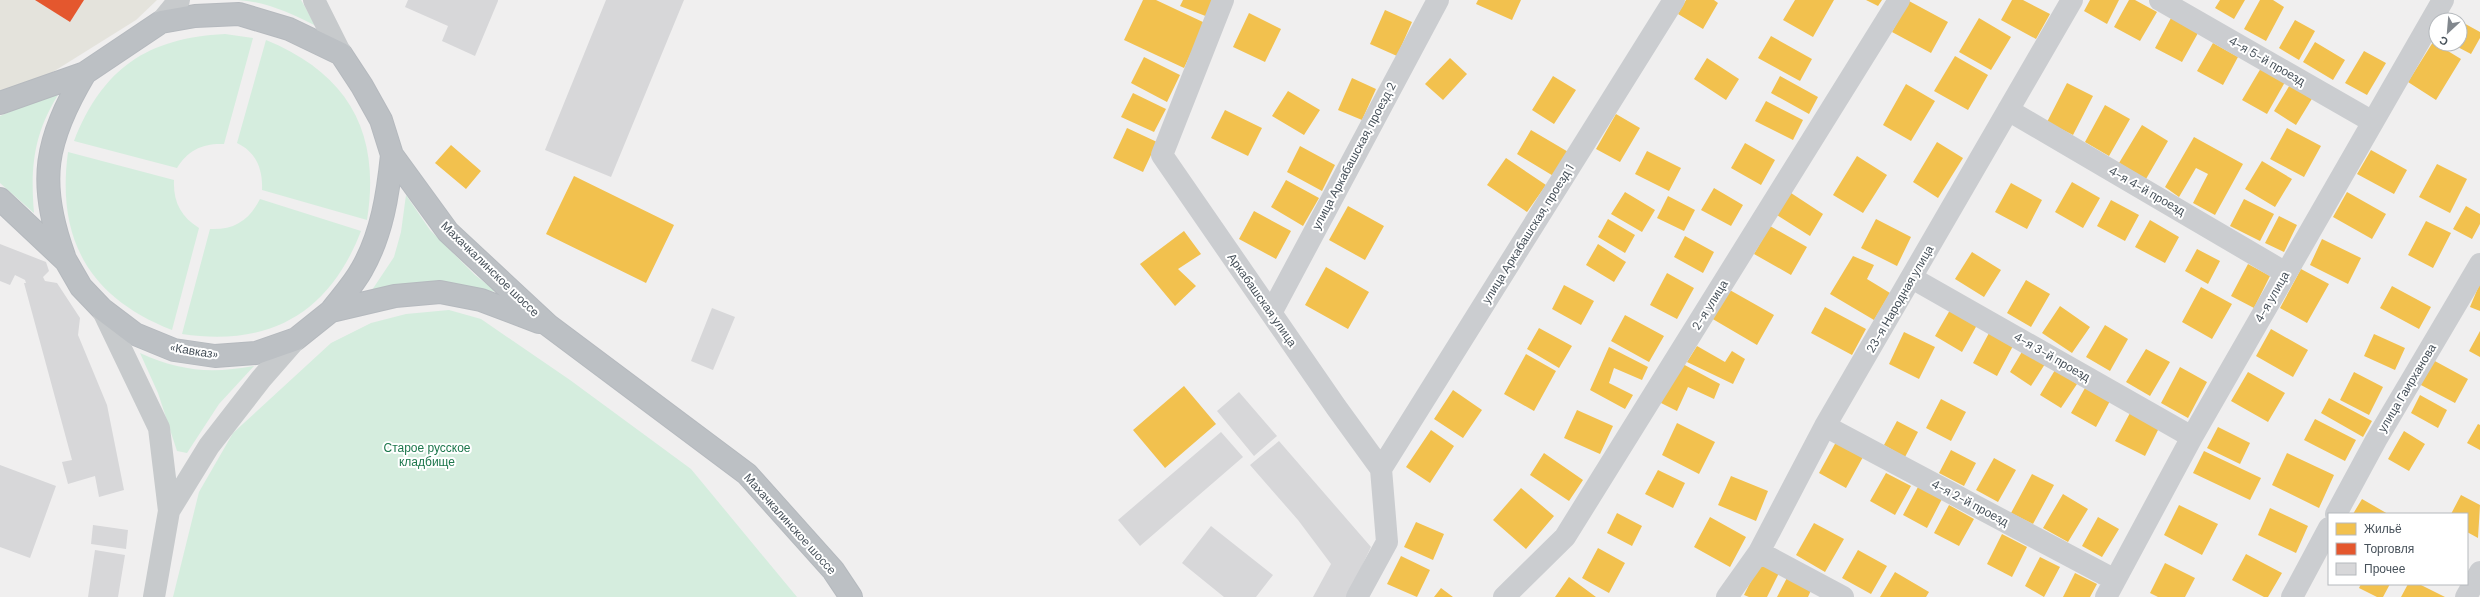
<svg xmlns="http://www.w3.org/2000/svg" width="2480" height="597" font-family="'DM Sans',sans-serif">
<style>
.commercial{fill:#e4e3dc}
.green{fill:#d5edde}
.homes{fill:#f2c14e}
.shops{fill:#e4572e}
.building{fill:#d7d7d9}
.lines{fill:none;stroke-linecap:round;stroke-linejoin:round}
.highway-casing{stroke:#b5b9be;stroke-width:24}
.minor{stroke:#cbcdd0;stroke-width:22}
.major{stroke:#c7cacc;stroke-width:22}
.highway{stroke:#bcc0c4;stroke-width:22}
.labels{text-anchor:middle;stroke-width:4;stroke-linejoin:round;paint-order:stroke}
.street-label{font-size:12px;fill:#47515a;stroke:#fff}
.park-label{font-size:12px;fill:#1d774c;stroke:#fff}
</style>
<rect width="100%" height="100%" fill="#f0efef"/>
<path class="commercial" d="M0,0H157L136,20L32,85L0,94Z"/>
<path class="green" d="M238,0H301L316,26C290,13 267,2 238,0Z
M225,34L253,38L224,144C203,143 188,150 177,168L74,141C103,68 147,38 225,34Z
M266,40C349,74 381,133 367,220L262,190C263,169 256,152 237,143Z
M61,90C34,132 30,165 34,213L0,183V116Z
M68,152L174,180C173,202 181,217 199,228L172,330C90,298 56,240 68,152Z
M406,195L430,230L475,275L497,292L468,287L370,293L394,257L401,232Z
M260,199L361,231C329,314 269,347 182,334L210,229C235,230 249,220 260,199Z
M449,310L481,319L570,380L691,469L797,597H173L199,492L233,433L331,343L371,323L406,314Z
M140,353C180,371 210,374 254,366L219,404L187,453L177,451L158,393Z"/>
<path class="homes" d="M1143,0H1156L1205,23L1184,68L1124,40Z
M1183,0H1215L1208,17L1180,6Z
M1478,0H1521L1512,20L1476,4Z
M1686,0H1714L1718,3L1703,29L1678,14Z
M1795,0H1834L1813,37L1783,20Z
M1866,0H1882L1878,6Z
M2012,0H2023L2050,14L2036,39L2001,20Z
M2090,0H2119L2107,24L2084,11Z
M2129,0H2135L2157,12L2140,41L2114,27Z
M2220,0H2245L2234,19L2215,8Z
M2260,0H2273L2284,7L2266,41L2244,29Z
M1909,1L1948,22L1931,53L1892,32Z
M1385,10L1412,22L1397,56L1370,44Z
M1249,13L1281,29L1265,62L1233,47Z
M1979,18L2011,37L1991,70L1959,52Z
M2171,18L2198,33L2182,62L2155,48Z
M2295,20L2315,31L2299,60L2279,48Z
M2460,21L2480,32V38L2471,54L2452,44H2460Z
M1771,36L1812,59L1800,81L1758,58Z
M2315,42L2345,60L2333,80L2303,62Z
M2433,42L2461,59L2436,100L2408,82Z
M2213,43L2238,57L2223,85L2197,71Z
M2364,51L2386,63L2367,95L2345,83Z
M1955,56L1988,75L1968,110L1934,91Z
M1144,57L1180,75L1167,102L1131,83Z
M1450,58L1467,74L1443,100L1425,84Z
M1707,58L1739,79L1726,100L1694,79Z
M2261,68L2285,82L2267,114L2242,100Z
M1553,76L1576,90L1554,124L1532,110Z
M1780,76L1818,97L1809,114L1771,93Z
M1352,78L1376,89L1362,120L1338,110Z
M2067,83L2093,96L2073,135L2047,122Z
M2291,83L2313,97L2296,125L2274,111Z
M1906,84L1935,101L1911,141L1883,125Z
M1288,91L1320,110L1304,135L1272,116Z
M1133,93L1166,109L1154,132L1121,117Z
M1766,101L1803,120L1793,140L1755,121Z
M2105,105L2130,119L2109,156L2085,142Z
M1225,110L1262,128L1248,156L1211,138Z
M1616,114L1640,128L1620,162L1596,149Z
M2142,125L2168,141L2146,179L2119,163Z
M1127,128L1157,142L1143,172L1113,158Z
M2287,128L2321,146L2304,177L2270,159Z
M1531,130L1570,153L1555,177L1517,154Z
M2194,137L2243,164L2215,215L2193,203L2208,174L2196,168L2179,197L2165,187Z
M1937,142L1963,158L1938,198L1913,182Z
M1745,143L1775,160L1761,185L1731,168Z
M451,145L481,171L466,189L435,163Z
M1300,146L1335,165L1322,191L1287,172Z
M2371,150L2407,170L2394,194L2357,174Z
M1647,151L1681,168L1669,191L1635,174Z
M1857,156L1887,175L1863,213L1833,195Z
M1506,158L1546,185L1527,212L1487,185Z
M2262,161L2292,179L2275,207L2245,189Z
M2437,164L2467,179L2450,213L2419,197Z
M574,176L674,225L646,283L546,234Z
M1286,180L1319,198L1303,226L1271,207Z
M2072,182L2100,198L2083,228L2055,212Z
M2011,183L2042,200L2027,229L1995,212Z
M1714,188L1743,205L1731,226L1701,210Z
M1625,192L1655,210L1642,232L1611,214Z
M2347,192L2386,214L2372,239L2333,217Z
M1791,193L1823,214L1810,236L1777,215Z
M1668,196L1695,210L1684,231L1657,218Z
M2244,199L2274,214L2260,241L2230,226Z
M2111,200L2139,215L2125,241L2097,226Z
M1348,206L1384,226L1365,260L1329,240Z
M2466,206L2480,214V224L2472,239L2453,229Z
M1254,211L1291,231L1276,259L1239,239Z
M2279,216L2297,225L2284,252L2265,243Z
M1608,219L1635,235L1625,253L1598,237Z
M1876,219L1911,237L1897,266L1861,248Z
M2150,220L2179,237L2165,263L2135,247Z
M2426,221L2451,233L2433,268L2408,255Z
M1770,226L1807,247L1791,275L1754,254Z
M1184,231L1201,254L1178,269L1196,286L1175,306L1140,264Z
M1685,236L1714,252L1703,273L1674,257Z
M2322,239L2361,258L2348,284L2310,265Z
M1598,244L1626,262L1614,282L1586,265Z
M2197,249L2220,261L2208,284L2185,271Z
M1972,252L2001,270L1984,297L1955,279Z
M1853,256L1874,265L1867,279L1890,293L1874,320L1830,294Z
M2248,264L2270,276L2254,308L2231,296Z
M1326,267L1369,292L1348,329L1305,305Z
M2301,269L2329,284L2307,323L2280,308Z
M1667,273L1694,288L1677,319L1650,305Z
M2026,280L2050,294L2031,327L2007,313Z
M2480,283V311L2470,307Z
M1564,285L1594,301L1581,325L1552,309Z
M2392,286L2431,307L2419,329L2380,308Z
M2201,287L2232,304L2212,339L2182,322Z
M1728,289L1774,315L1757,345L1711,318Z
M2060,306L2090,327L2072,353L2042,333Z
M1825,307L1866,329L1852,355L1811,333Z
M1950,310L1977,325L1962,352L1935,336Z
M1625,315L1664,336L1649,362L1611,341Z
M2105,325L2128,339L2110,371L2086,357Z
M1539,328L1572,346L1559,368L1527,349Z
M2271,329L2308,350L2293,377L2256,356Z
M2480,331V357L2469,351Z
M1904,332L1935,347L1919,379L1889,364Z
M1989,333L2013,346L1997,376L1973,363Z
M2374,334L2405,348L2395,370L2364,356Z
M1697,346L1725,362L1732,351L1745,359L1733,384L1687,362Z
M1609,347L1648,367L1642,380L1614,368L1609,383L1633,395L1625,409L1590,390Z
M2146,349L2170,362L2150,396L2126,382Z
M2023,350L2045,364L2031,386L2010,372Z
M1526,354L1556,371L1534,411L1504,394Z
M2433,360L2468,379L2455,403L2419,384Z
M1681,363L1720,384L1714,399L1688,387L1677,411L1659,402Z
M2180,367L2207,382L2188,418L2161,403Z
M2055,370L2077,384L2061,408L2040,395Z
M2248,372L2285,393L2268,422L2231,401Z
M2354,372L2383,387L2369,415L2340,400Z
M1184,386L1216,424L1165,468L1133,430Z
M2085,388L2110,401L2096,427L2071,413Z
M1453,390L1482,410L1463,438L1434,419Z
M2420,395L2447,410L2438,428L2411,413Z
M2329,398L2372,421L2363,437L2321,413Z
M1941,399L1966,412L1951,441L1926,428Z
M1577,410L1613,426L1600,454L1564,438Z
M2130,413L2159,428L2145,456L2115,441Z
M2315,419L2356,440L2345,461L2304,440Z
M1897,421L1918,432L1905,457L1884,445Z
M1677,423L1715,442L1699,474L1662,455Z
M2478,424L2480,425V450L2467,443Z
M2218,427L2250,443L2240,464L2207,448Z
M1431,430L1454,446L1430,483L1406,467Z
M2404,431L2425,444L2409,471L2388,459Z
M1836,442L1863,457L1846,488L1819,473Z
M1951,450L1976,463L1964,486L1939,473Z
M2204,451L2261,478L2250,500L2193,473Z
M1544,453L1583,480L1569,501L1530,475Z
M2287,453L2334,475L2319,508L2272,485Z
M1994,458L2016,470L1998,502L1976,490Z
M1658,470L1685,483L1673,508L1645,494Z
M1886,473L1911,486L1895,515L1870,501Z
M2032,474L2054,485L2033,524L2011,513Z
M1731,476L1768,491L1756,521L1718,505Z
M1918,487L1942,499L1927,528L1903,515Z
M1521,488L1554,516L1526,549L1493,520Z
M2063,494L2088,509L2068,542L2043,528Z
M2461,495L2480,505L2478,538L2467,532V514H2451Z
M2362,499L2388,514H2353Z
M1949,505L1974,519L1959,546L1934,533Z
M2179,505L2218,524L2202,555L2164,535Z
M2270,508L2308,526L2296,553L2258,535Z
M1617,513L1642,526L1632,546L1607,533Z
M1710,517L1746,537L1730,567L1694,547Z
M2098,517L2119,529L2102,557L2082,546Z
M1416,522L1444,534L1433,560L1404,547Z
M1814,523L1844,539L1825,572L1796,555Z
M2002,534L2027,547L2012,577L1987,564Z
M1598,548L1625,563L1609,593L1582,578Z
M1858,550L1887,566L1871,594L1842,578Z
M2246,554L2282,573L2268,597H2264L2232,580Z
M1401,556L1430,570L1417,597L1387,584Z
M2040,557L2060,567L2044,597L2025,586Z
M1760,563L1779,573L1767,597H1749L1744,595Z
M2165,563L2195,578L2185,597H2158L2150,593Z
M1895,572L1929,592L1926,597H1880Z
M2075,573L2097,584L2090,597H2063Z
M1788,576L1812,588L1808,597H1777Z
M1569,577L1596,597H1555Z
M2361,584H2390L2383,597H2377L2359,588Z
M2408,584H2419L2445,597H2401Z
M1441,588L1453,597H1434Z"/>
<path class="shops" d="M35,0H84L70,22Z"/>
<path class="building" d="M408,0H498V1L475,56L442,41L448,26L405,7Z
M606,0H684L611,177L545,150Z
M0,244L46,262L49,271L43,277L45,281L57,283L80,318L78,335L107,405L124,490L99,497L95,476L68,484L62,462L72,460L24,283H26L25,280L15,275L10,285L0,281Z
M712,308L735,317L713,370L691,361Z
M1239,392L1277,436L1254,456L1217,411Z
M1221,432L1243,457L1140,546L1118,520Z
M1279,441L1371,547L1347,597H1313L1331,564L1298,520L1250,465Z
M0,465L56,486L30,558L0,547Z
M93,525L128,530L126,549L91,544Z
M1211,526L1273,575L1256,597H1224L1182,563Z
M95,550L125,555L118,597H88Z"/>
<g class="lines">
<defs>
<path id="highway" d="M0,103L85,73L161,22L195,16L239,14L289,29L341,54L362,86L381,120L392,155L448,232L548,325L747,474L833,570L851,597
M0,199L66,261L81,287L102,309L135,334L174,350L215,356L256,353L296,339L331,311L395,296L440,292L481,300L539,322
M64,256C37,182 45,140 85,73
M331,311C341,298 354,284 362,269C382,234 388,194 392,155"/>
</defs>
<use href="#highway" class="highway-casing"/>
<path class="minor" d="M1223,0L1162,155L1336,407L1381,469L1387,542L1357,597
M2160,0L2373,122
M2008,110L2286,273
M1912,278L2192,437
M1271,313L1438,0
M1825,426L2115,580
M1381,469L1674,0
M2336,514L2376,440L2480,264
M1759,552L1843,597
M1504,597L1565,537L1899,0
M1727,597L1759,552L1825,426L2072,0
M2106,597L2192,437L2443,0
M2292,597L2329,528
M2466,597L2480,572"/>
<path class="major" d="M314,0L341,54
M161,22L179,0
M102,309L159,428L169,511L154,597
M169,511L209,446L261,379L296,339"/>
<use href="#highway" class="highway"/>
</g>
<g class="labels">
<g class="street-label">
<text transform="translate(2267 61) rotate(30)" y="4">4-я 5-й проезд</text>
<text transform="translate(1354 156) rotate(-62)" y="4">улица Аркабашская, проезд 2</text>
<text transform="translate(2147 191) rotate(30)" y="4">4-я 4-й проезд</text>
<text transform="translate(1528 234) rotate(-58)" y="4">улица Аркабашская, проезд 1</text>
<text transform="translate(490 269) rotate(44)" y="4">Махачкалинское шоссе</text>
<text transform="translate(2272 297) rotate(-60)" y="4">4-я улица</text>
<text transform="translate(1900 299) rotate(-60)" y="4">23-я Народная улица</text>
<text transform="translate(1262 300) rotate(55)" y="4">Аркабашская улица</text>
<text transform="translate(1710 305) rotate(-58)" y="4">2-я улица</text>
<text transform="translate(194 351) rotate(9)" y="4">«Кавказ»</text>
<text transform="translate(2052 357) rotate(30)" y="4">4-я 3-й проезд</text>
<text transform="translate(2407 388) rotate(-59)" y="4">улица Гаирханова</text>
<text transform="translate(1970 503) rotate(28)" y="4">4-я 2-й проезд</text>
<text transform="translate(790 524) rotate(48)" y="4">Махачкалинское шоссе</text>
</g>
<g class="park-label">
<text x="427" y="452">Старое русское<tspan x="427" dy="14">кладбище</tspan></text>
</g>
</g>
<rect x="2328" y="513" width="140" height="72" fill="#ffffff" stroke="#b5b9bd"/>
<rect x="2336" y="523" width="20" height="12" fill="#f2c14e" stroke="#b5b9bd"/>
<text x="2364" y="533" font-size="12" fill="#47515a">Жильё</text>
<rect x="2336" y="543" width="20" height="12" fill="#e4572e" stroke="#b5b9bd"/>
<text x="2364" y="553" font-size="12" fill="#47515a">Торговля</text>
<rect x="2336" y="563" width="20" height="12" fill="#d7d7d9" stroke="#b5b9bd"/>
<text x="2364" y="573" font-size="12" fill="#47515a">Прочее</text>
<g transform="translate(2448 32) rotate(206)"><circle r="19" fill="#ffffff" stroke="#b5b9bd"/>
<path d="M0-3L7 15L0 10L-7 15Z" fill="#82888e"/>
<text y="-6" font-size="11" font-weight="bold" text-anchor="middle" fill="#47515a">С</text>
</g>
</svg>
